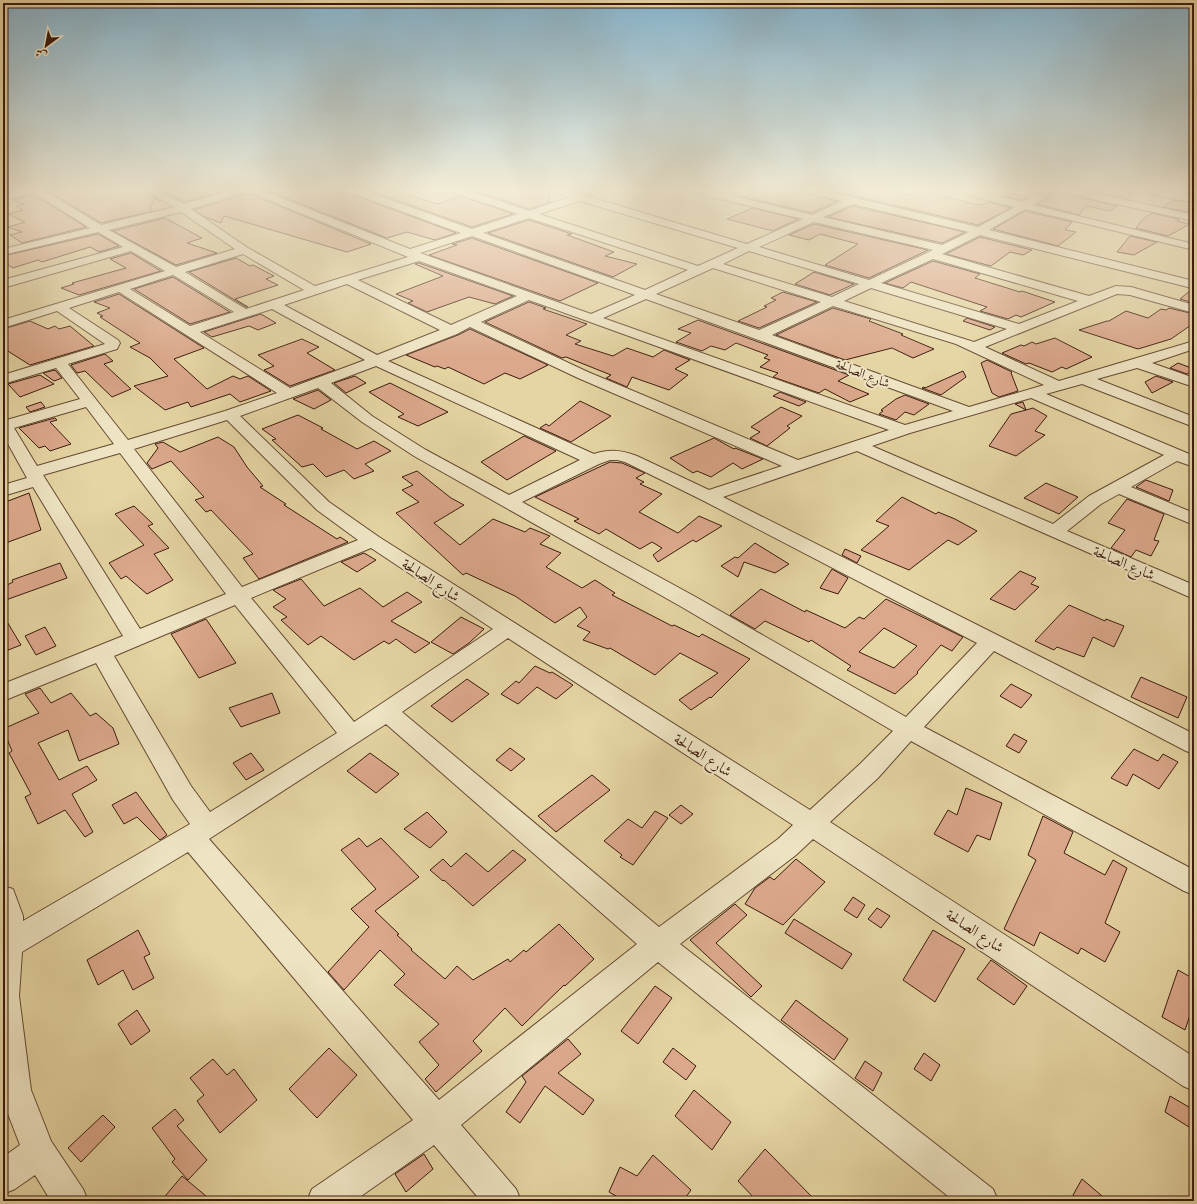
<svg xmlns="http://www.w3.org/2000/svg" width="1197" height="1204" font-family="'Old Standard TT',Amiri,serif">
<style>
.building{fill:#dba88b;stroke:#3c1b0e;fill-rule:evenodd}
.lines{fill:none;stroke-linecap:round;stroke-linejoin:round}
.minor-casing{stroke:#664a33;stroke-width:2}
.minor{fill:#eee4c3;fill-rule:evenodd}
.labels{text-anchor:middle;stroke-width:4;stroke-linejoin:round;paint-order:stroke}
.far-street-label{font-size:13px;fill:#3c1b0e;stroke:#eee4c3}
.street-label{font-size:15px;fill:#3c1b0e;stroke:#eee4c3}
</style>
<rect width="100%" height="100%" fill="#e5d5a3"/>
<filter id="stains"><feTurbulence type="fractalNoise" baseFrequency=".005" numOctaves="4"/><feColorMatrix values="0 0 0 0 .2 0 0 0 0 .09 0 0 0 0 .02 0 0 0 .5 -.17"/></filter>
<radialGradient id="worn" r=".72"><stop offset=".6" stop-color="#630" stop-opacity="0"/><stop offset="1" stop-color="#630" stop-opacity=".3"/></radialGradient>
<path class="building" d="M53,190H144L161,201L154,199L150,209L153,211L101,223L48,191Z
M162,190H226L184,202Z
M266,190H296L301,192L306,190H346L348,193L456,233L435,240L407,232L387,238Z
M367,190H390L438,204L461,196L513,214L472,227Z
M478,190H548L550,202L529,209L475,191Z
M735,190H802L805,193L837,201L812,213L734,195Z
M829,190H890L910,195L920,192L929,194L932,193L978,205L984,204L989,202L1011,208L978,225Z
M1059,190L1065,194L1117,206L1110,211L1086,206L1079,215L1037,204Z
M1088,190H1117L1134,194L1127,199Z
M1007,192L1029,197L1023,200L1002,196Z
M248,193L371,244L347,252L224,216L221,223L205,217L194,210Z
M34,195L86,227L22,243L10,235L22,232L8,227L25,222L8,214L23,210L16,206L24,204L12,200Z
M1173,200L1194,203V208L1189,212L1163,207Z
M853,206L965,232L942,243L828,217Z
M753,208L798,219L773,231L727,219Z
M1025,211L1072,222L1065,230L1076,232L1058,246L993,229Z
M1152,213L1179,219L1177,221L1190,224L1168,236L1136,228L1143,219Z
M165,218L202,238L187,243L217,253L176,265L113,231Z
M529,220L572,234L567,235L614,252L605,256L637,264L613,277L488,233Z
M814,224L928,250L869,278L825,265L858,244L820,234L809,240L789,235Z
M98,234L119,246L99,252L90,247L42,262L38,260L13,268L3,262V256Z
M1130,236L1157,242L1134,255L1117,252Z
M980,237L1032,250L1023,255L1010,252L991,266L946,254Z
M472,238L598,283L560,301L429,255L457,245L452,244Z
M131,253L161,271L79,295L61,288L74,284L72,283L126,268L110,259Z
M236,258L250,266L253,265L274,276L266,279L278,285L235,299L248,307H246L189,272Z
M933,261L980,274L975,278L1020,292L1022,291L1055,302L1021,317L1016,315L1008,319L980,311L987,307L911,282L903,288L885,283Z
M419,263L513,296L495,304L469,297L427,312L408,303L413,301L396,294L443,276L415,264Z
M814,272L854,284L830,295L795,284Z
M173,277L230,312L190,324L134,289Z
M1192,289H1194V303L1180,299Z
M783,292L817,302L759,328L738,321L767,307L764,306L776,300L771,298Z
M119,294L204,348L174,359L207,389L233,376L240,379L248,376L271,391L240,402L230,394L191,407L188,402L165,410L134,386L168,376L150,358L130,347L140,343L100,317L103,316L97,313L110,308L94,302Z
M529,302L546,308L543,309L587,324L566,335L581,341L575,344L613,356L627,348L653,357L664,350L690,360L675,369L688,375L669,390L632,377L627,387L606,378L611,375L566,357L562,358L485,322Z
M833,308L871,319L869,321L903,334L901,335L934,349L913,358L892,348L845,360L776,335Z
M1169,308L1194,314V323L1171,339L1138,349L1079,330L1107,321H1109L1126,311L1148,318L1161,309L1166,310Z
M261,314L276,323L258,330L249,326L212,337L204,332Z
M967,318L995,327L990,330L963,321Z
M698,320L849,375L838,381L869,394L850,402L825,389L819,393L773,377L778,373L760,367L770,360L764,358L768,355L736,343L725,350L711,346L702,351L676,342L691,333L678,329Z
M30,321L48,329L55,326L59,329L70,326L94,346L30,365L3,348V329Z
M470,329L548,365L520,379L505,373L484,384L448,367L445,369L437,366L435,367L406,355L458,335Z
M1055,338L1092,357L1066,369L1062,367L1052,372L1029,363L1026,364L1002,353L1021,345L1024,346L1032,342L1036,344Z
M302,339L319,347L307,353L335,370L290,386L264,370L274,366L258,355Z
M105,354L113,361L104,364L131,389L112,397L85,371L77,373L71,365Z
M987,360L1012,372L1011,373L1018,391L999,397L992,393L981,363Z
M1178,363L1194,369V370L1187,374L1170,368Z
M55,370L62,378L54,381L43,373Z
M963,371L966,377L941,395L922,388L924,387L925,388Z
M40,375L54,384L20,397L8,384Z
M355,376L366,383L346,393L334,383Z
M1156,376L1173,382L1152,393L1145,382Z
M390,383L448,412L418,426L398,417L404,414L369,392Z
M318,390L331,400L314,409L293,399Z
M780,392L806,402L799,406L773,396Z
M905,395L929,404L914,415L905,412L896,420L879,414L883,411L881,410L896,399Z
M580,401L611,416L571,442L540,428L546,424L549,426Z
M41,402L45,407L30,412L26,407Z
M1023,402L1026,410L1033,408L1047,416L1035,431L1045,435L1016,456L989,446L1011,414L1026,410L1015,404Z
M781,407L802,416L787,426L790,428L767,446L750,438L760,432L751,427Z
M298,415L323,428L321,429L357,449L374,441L391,451L365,464L374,471L354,479L344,470L326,477L313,464L302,467L272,440L276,439L262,429Z
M55,418L57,420L50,422L71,444L50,451L45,446L39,448L19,428Z
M524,436L556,451L507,480L481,462Z
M218,437L234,447L247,467L263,486L260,487L286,504L284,505L337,539L340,537L348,542L259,579L243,558L253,554L211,510L206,512L195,500L204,497L171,461L152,469L147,463L158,448L155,444L163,442L180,452Z
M714,438L734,449L735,448L763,459L742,469L733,463L711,477L697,471L693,473L670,458Z
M610,462L622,463L645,473L636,478L644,482L640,484L662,494L639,512L678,533L699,516L722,526L696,542L693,540L658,562L653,555L662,548L652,542L640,549L606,529L599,534L574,521L579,519L535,497Z
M417,471L451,498L464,505L434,523L460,545L493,519L525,532L530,528L550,536L540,544L561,553L546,567L582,588L595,580L615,593L612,595L672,626L674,625L699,637L702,634L750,659L711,698L710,697L691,710L679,700L718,673L680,653L655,675L610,648L608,649L583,640L590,632L577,626L587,617L580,607L555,623L515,596L466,573L463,575L396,513L419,502L402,490L413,485L402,477Z
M1146,480L1173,490L1169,501L1136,487Z
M1046,483L1078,497L1059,514L1024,498Z
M29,493L41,530L3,544V503Z
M902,497L936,514L938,512L955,519L977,531L958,545L948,540L909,570L861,550L889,526L876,521Z
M1127,499L1164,514L1154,540L1159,541L1151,556L1136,550L1131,557L1111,548L1125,530L1108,523Z
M134,506L153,524L148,526L169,548L154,554L173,580L147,594L126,576L121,579L109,563L144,545L115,514Z
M755,543L789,564L775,573L744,562L738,577L721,566L735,557L738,558Z
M845,549L861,556L857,563L842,555Z
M364,553L376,560L357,572L341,562Z
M60,563L67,578L3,601V587L13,582L12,580Z
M832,569L848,578L838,594L820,588Z
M1020,571L1036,578L1031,584L1039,587L1015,610L990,599Z
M301,579L324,606L360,588L383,607L407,592L422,602L391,621L430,643L415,653L396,639L389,644L384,641L354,660L321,636L308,645L281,620L287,617L273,607L286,599L273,590Z
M761,589L805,612L806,610L845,628L859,617L864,619L886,599L963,637L952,651L941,645L917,672L918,673L895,694L847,670L851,666L811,640L809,642L765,621L755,629L730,615ZM884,628L917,646L894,668L859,652Z
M1069,605L1105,621L1106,619L1124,626L1114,647L1093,637L1084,657L1057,647L1054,650L1035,641Z
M3,615L21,645L3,652Z
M461,617L484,629L469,643L453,654L431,642Z
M206,619L236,663L199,678L171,634Z
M45,627L56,646L36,655L25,636Z
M535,666L550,673L552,672L573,685L556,699L537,687L518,704L501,694L516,681L519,683Z
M1141,677L1187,697L1178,718L1131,697Z
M467,679L489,694L452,722L431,706Z
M1011,684L1032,695L1021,708L1000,696Z
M40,688L51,703L71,693L90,716L96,713L113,728L119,744L79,761L68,730L38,743L59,780L87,766L97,780L72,794L93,832L85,837L65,810L38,824L25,797L31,794L9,753L12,751L3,729L39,713L25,694Z
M272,693L280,713L241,727L229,708Z
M1014,734L1027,741L1019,753L1006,746Z
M510,748L525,759L511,771L496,760Z
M1134,749L1158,761L1163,754L1178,762L1159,789L1133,774L1127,786L1111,778Z
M251,753L264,770L246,780L233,763Z
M370,753L399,774L376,793L347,771Z
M592,775L610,790L556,832L538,816Z
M966,788L1002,803L990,840L977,835L968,852L934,834L948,810L957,815Z
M136,792L167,835L160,840L137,817L124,824L112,805Z
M681,805L693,814L681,824L669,815Z
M655,811L668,818L633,865L620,857L622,855L604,841L628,819L642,828Z
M427,812L447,832L430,848L404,829Z
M1043,816L1073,832L1064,853L1105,875L1113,860L1127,868L1105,923L1120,932L1105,962L1081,948L1078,954L1040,932L1034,946L1004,929L1036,860L1028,855Z
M359,838L367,847L381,838L419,877L375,911L399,934L397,935L412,949L411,950L445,979L457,966L473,980L508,959L510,962L524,950L526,952L559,924L594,959L565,986L564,985L522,1026L505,1008L473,1041L482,1051L436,1092L425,1079L439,1065L419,1042L439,1024L394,985L405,974L380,950L344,990L328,972L369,927L351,909L376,889L341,850Z
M513,850L526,860L473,906L444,880L443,881L430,870L443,859L451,867L466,853L488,872Z
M796,859L825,882L783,925L745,904L755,888L770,877L774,880Z
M853,897L865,905L857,918L844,910Z
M735,904L747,915L716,943L762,986L751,997L690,940Z
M877,908L890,916L881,928L868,919Z
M794,919L852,954L842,969L785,933Z
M138,930L150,954L144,957L154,978L133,990L123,970L98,985L87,960Z
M933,930L965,949L935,1002L903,980Z
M991,960L1027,986L1014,1005L977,979Z
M1178,970L1194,979V1014L1191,1012L1185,1030L1162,1017Z
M655,986L672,998L638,1044L621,1031Z
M796,1000L848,1039L834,1060L781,1020Z
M137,1010L150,1031L131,1045L118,1024Z
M568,1039L581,1054L558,1073L594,1100L583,1115L545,1086L520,1123L506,1112L526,1082L522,1076Z
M329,1048L357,1075L317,1118L289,1089Z
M673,1048L696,1066L686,1080L663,1062Z
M924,1053L940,1065L931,1081L914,1069Z
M213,1059L227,1075L234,1069L257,1100L220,1133L197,1101L204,1095L190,1078Z
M865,1061L882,1073L873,1091L855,1078Z
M694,1090L731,1122L712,1150L675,1116Z
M1170,1096L1194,1110L1189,1127L1165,1112Z
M175,1109L184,1120L177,1126L207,1160L188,1180L172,1162L175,1159L152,1128Z
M103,1115L115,1127L81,1162L68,1148Z
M765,1149L816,1201H757L738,1181Z
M424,1154L433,1169L406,1192L395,1174Z
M653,1155L691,1190L683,1201H625L609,1192L620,1167L637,1176Z
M182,1176L212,1201H161Z
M1082,1179L1108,1201H1080L1073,1195Z"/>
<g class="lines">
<defs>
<path id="minor" d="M21,190H43L101,225L174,207L145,190H158L184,204L232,190H261L410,249L461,233L349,192L347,190H362L472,229L518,214L452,192L450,190H466L529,211L569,197L552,192L550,190H566L747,244L803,219L691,192L689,190H708L812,215L842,201L805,192L803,190H821L978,227L1015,207L956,192L954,190H972L1023,202L1044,190H1057L1033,205L1194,244V250L1025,209L989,230L1194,281V287L1192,288L980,235L942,254L1089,296L1116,286L1131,287L1194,305V313L1130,295L1117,294L985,347L1059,381L1194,341V349L1152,363L1194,378V387L1137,368L1097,379L1194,417V427L1082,384L1046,394L1194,456V467L1177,461L1131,487L1194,513V525L1119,494L1101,504L1067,531L1194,585V599L857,451L723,497L1194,734V754L1186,751L994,651L924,727L1194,870V895L1184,891L911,741L878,778L830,822L1194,1057V1091L1183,1086L813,839L796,855L680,944L993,1189L998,1201H954L658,962L461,1125L516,1189L521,1201H481L434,1145L354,1201H307L312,1189L413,1120L188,852L22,952L19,996L31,1090L51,1141L83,1189L88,1201H51L35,1175L15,1189L3,1194V1157L20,1145L3,1101V886L13,889L23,916V921L190,824L173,800L96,663L3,701V684L123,636L33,487L3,496V485L27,478L3,435V421L80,399L56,368L3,384V375L105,344L57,311L3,328V320L165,271L131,251L3,288V280L123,247L98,232L3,255V249L90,228L34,193L3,200V194ZM248,191L249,192L408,257L315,286L248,248L191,209ZM580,201L738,248L698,266L539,214ZM853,204L969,232L942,245L823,217ZM181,212L235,249L176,267L109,230ZM529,218L688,270L645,290L483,233ZM814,222L933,250L869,280L759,247ZM472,236L635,295L591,314L420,253ZM749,251L859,284L832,297L723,264ZM243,254L304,290L246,309L185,272ZM933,259L1078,301L1019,324L881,283ZM419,261L517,296L451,325L358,280ZM713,268L821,302L759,330L656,294ZM173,275L234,312L190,326L130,289ZM347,284L440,330L377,355L284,305ZM871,288L1007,329L974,342L844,301ZM119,292L277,393L225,411L128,440L68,364L117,349L120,343L118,340L69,308ZM646,299L953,411L905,425L603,318ZM529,300L889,430L798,460L588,372L481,322ZM833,306L956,344L1044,385L969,407L772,335ZM272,309L365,360L290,388L200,332ZM470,327L578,378L782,466L709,490L637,456C621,450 610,449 594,454L388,361L457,334ZM376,366L580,460L509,495L426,450L372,416L331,383ZM318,388L362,422L414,456L680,606L893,731L860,764L810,810L379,537L329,502L240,416ZM1031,398L1164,455L1089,496L1053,524L872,446L910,433ZM86,407L114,444L37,466L14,428ZM227,420L317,510L358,540L242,587L134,449ZM120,453L226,594L140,629L43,475ZM610,460H617L625,462L702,500L977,643L906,717L694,596L522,502L599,464ZM371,548L493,629L354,722L251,598ZM235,605L337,733L210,812L191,786L114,656ZM508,638L793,825L778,839L659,927L402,712ZM386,724L637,944L439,1100L209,839Z
M1060,190H1080L1194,215V221L1065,193Z
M1133,190H1158L1194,196V202L1138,193Z"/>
</defs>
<use href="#minor" class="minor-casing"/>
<use href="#minor" class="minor"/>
</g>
<linearGradient id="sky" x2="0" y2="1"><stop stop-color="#87b6d0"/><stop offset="0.53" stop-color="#f3ecd6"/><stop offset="1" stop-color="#f3ecd6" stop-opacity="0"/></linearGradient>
<rect width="1197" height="359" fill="url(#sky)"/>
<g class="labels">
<g class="far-street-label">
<text transform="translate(863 373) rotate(21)" y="5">شارع الصالحة</text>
</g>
<g class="street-label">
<text transform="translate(1124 563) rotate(23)" y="5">شارع الصالحة</text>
<text transform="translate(431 580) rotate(33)" y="5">شارع الصالحة</text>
<text transform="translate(703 755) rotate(33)" y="5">شارع الصالحة</text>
<text transform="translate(975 931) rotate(33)" y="5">شارع الصالحة</text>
</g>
</g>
<rect width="1197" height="1204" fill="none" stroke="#e5d5a3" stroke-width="16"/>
<rect x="4" y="4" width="1189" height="1196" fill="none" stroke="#3c1b0e" stroke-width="2"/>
<rect x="8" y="8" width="1181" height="1188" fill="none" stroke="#3c1b0e"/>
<g transform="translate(46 46) rotate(212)" stroke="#eee4c3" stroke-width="3" paint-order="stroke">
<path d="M0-3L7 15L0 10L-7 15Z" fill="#3c1b0e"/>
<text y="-6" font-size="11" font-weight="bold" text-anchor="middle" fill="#3c1b0e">ش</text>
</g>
<rect width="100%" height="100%" filter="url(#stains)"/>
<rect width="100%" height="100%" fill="url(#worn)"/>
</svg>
